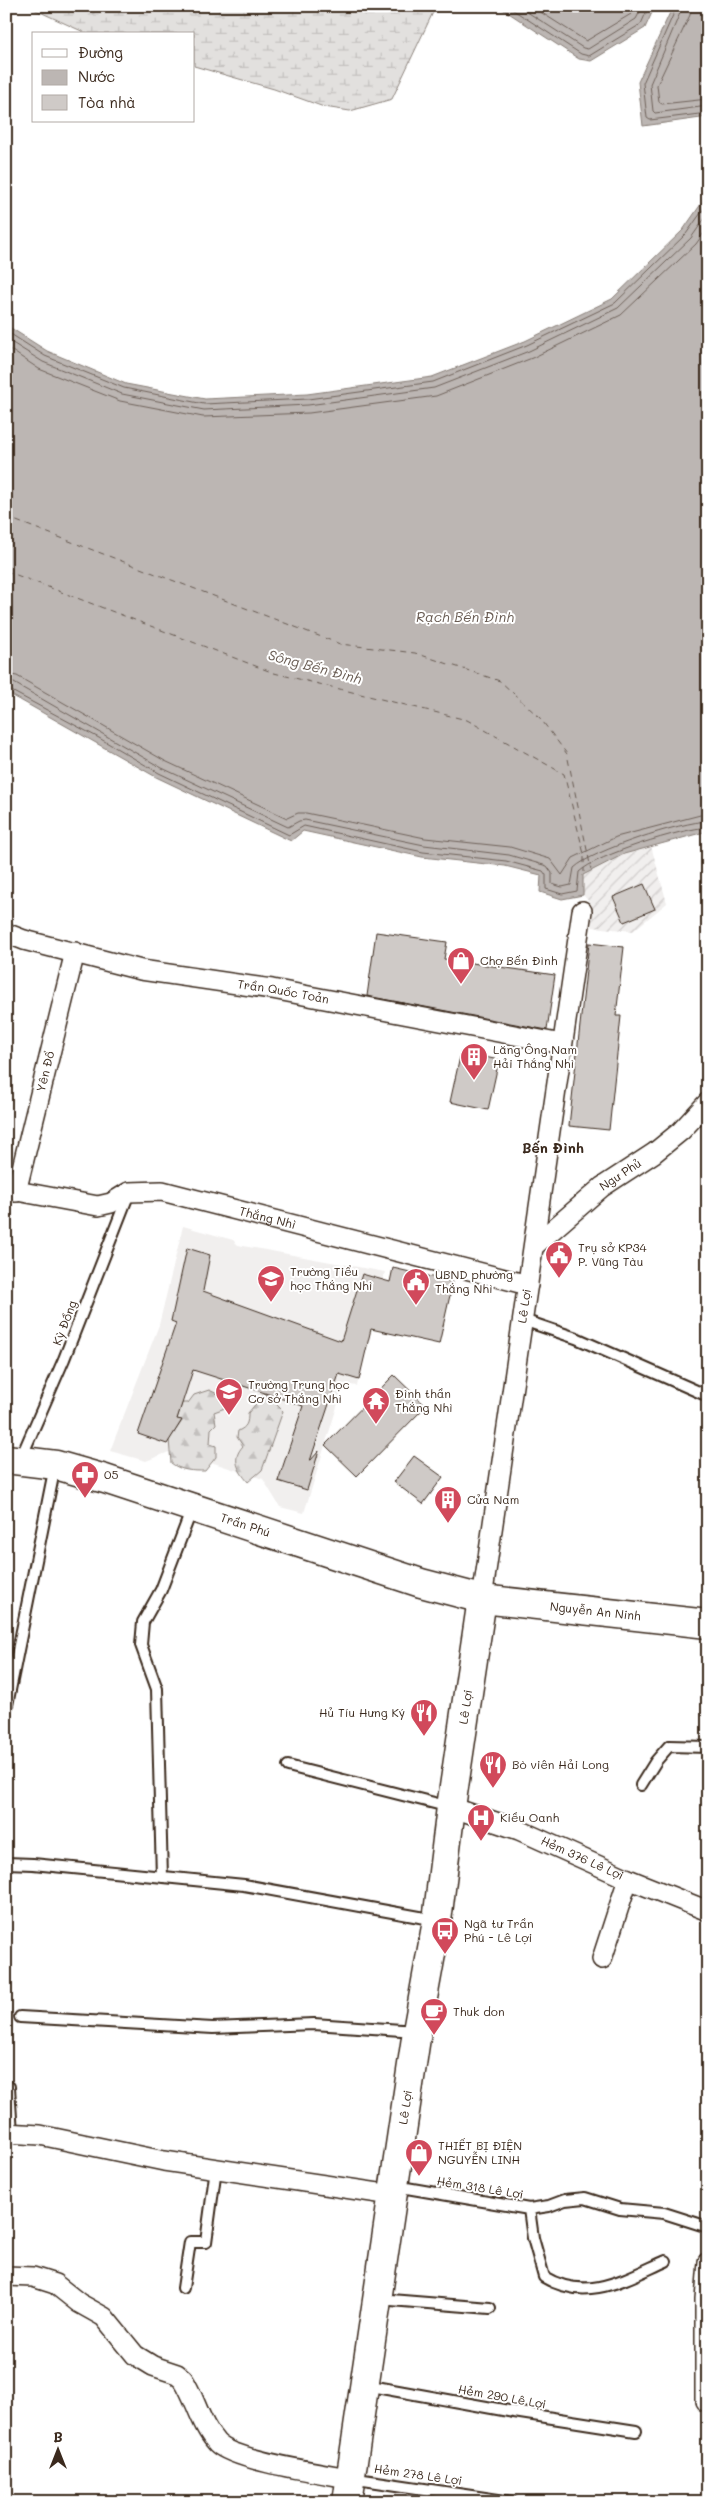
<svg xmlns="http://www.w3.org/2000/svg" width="714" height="2508" font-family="Mali,sans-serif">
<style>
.built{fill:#f1efee}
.industrial{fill:url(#industrial-furrows)}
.forest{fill:url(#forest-firs);stroke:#8e857e}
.wetland{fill:url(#wetland-marsh);stroke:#8e857e}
.water{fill:#bcb6b3;stroke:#887e77}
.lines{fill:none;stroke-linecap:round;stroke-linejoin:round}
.shore{stroke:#6f625a;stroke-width:1}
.ferry{stroke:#685b52;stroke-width:1;stroke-dasharray:6 5;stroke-linecap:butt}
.building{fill:#cfcac7;stroke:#3b2a1e}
.lane-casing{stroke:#3b2a1e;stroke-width:14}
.street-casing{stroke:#3b2a1e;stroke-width:22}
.primary-casing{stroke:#3b2a1e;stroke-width:31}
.lane{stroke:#fff;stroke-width:10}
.street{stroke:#fff;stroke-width:19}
.primary{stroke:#fff;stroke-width:28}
.labels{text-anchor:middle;stroke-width:4;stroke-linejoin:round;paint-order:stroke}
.poi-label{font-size:12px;fill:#3b2a1e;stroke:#fff;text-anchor:start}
.street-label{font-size:12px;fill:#3b2a1e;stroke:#fff}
.water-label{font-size:14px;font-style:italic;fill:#685b52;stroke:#fff}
.neighbourhood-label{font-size:14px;font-weight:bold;fill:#3b2a1e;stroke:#fff}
</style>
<defs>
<pattern id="industrial-furrows" width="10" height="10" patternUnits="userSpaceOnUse" patternTransform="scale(1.25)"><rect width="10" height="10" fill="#f1efee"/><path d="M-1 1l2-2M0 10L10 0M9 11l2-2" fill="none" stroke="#d0cdcc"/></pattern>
<pattern id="forest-firs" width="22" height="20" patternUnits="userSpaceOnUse" patternTransform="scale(1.25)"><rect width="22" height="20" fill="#e2e0de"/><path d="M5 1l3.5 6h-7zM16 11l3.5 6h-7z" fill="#c3c0be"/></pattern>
<pattern id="wetland-marsh" width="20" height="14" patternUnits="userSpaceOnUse" patternTransform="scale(1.25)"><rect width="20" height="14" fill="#e2e0de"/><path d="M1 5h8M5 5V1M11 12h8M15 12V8" fill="none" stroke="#c3c0be"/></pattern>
</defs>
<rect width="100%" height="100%" fill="#fff"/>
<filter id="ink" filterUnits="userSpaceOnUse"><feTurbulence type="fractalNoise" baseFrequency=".02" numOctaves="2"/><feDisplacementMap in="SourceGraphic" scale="10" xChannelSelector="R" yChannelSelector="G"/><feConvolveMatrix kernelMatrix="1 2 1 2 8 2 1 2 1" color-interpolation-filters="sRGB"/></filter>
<g filter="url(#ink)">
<path class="built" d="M183,1226L233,1240L238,1245L385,1272L357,1386L344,1384L304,1513L280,1507L263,1479L174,1450L146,1461L110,1451L159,1325Z"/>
<path class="industrial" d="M651,846L667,903L633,931L592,927V905L583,895V874L624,854Z"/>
<path class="forest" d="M209,1390L220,1395L225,1408L214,1412L216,1424L211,1429L210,1444L216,1446V1457L205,1471C193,1471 181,1471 171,1463L169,1440L182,1421L177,1419L182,1403H188L194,1395Z
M265,1393L283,1411L262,1470L248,1482C238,1470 231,1459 243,1446L237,1437L238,1431C247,1427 248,1423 248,1413Z"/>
<path class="wetland" d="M27,6H436L392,99L350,111L324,107L274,89L194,66V34H88Z"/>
<path class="water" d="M498,6H655L645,28L591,61L579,59Z
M673,6H708V117L643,126L638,82Z
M708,194V831L624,854L583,875V895L562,899L540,892L541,875L505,866L422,857L303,831L291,841L156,777L6,692V325L47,351L126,384L205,399L307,394L432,377L525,341L612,299L683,230Z"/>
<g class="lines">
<path class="shore" d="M507,6L581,54L589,56L641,24L649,6
M518,6L583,48L588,49L636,19L643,6
M531,6L586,41L631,14L635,6
M677,6L643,83L647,118L650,120L708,113
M683,6L650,84L653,111L655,113L708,106
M691,6L690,15L657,85L659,102L662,104L708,99
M6,331L45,356L124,388L204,404L308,399L433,382L527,345L615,303L686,234L708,203
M6,339L43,362L122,394L204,410L308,405L434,388L529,351L618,308L691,238L708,214
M6,347L39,369L120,401L203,417L309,413L436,396L532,358L621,315L696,244L708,227
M6,674L17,676L165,761L287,818L298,813H306L425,838L510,847L550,859L562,875L573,858L616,837L708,813
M6,681L14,683L162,768L288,827L299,821L305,820L424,845L509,855L547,866L552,873V884L562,887L571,885L574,868C593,850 681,822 708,821
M6,688L99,738L159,773L289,835L304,826L423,852L506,861L543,871L546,875V889L562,894L577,891L579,872C598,854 681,829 708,827"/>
<path class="ferry" d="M6,517L340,644L415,653L500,681L540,718L567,754L591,869
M6,571L274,673L467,720L564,774L584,854V872"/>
</g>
<path class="building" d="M644,884L655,909L624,922L613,897Z
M376,932L447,942L444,959L555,975L547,1030L367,996Z
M589,943L624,947L616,1016H621L609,1130L569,1126Z
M461,1052L499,1060L488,1110L450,1102Z
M187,1248L210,1255L203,1291L341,1341L362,1274L390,1282L393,1268L453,1282L439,1344L371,1329L359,1380L339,1374L310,1461L319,1451L307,1490L278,1481L303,1406L265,1393L193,1370L177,1419L182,1420L167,1444L138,1434L176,1323L171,1321Z
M394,1375L426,1406L357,1476L325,1445Z
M414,1456L443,1477L423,1504L394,1482Z"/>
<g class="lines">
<defs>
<path id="lane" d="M523,1320L576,1338L708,1396
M20,1460L64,1359L129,1193
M6,1710L55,1466
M288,1766L450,1807
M641,1785L656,1761L669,1746L708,1747
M6,1863L33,1864L244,1885L436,1920
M162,1877L157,1689L141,1645L143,1622L161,1590L192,1509
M20,2017L213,2028L314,2024L416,2031
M6,2086L9,2087L12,2133
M395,2186L529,2209L549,2206L565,2200L585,2198L620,2209L664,2213L708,2227
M529,2209L533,2238L544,2277C587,2303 625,2279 666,2261
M183,2288L190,2242H206L216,2168
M378,2299L490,2308
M365,2385L514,2412L636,2431
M350,2478L512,2502"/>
<g id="street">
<path id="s1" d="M6,933L24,940L141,970L272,989L562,1044"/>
<path id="s2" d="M6,1189L98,1206L111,1203L129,1192L162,1191L528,1285"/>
<path id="s3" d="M16,1192L75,952"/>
<path id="s4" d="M534,1246L602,1187L654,1153L681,1131L708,1102"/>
<path id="s5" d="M482,1599L582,911"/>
<path id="s6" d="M451,1807L519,1830L628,1879"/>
<path d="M602,1959L628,1879L708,1911"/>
<path d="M6,2133L40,2135L164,2161L392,2195"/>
<path d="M708,2262L705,2299V2401H708"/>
<path d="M6,2276L33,2277L55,2284L79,2303L104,2317L135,2355L153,2366L177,2374L183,2379C196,2399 200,2424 217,2443C235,2461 322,2473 349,2478"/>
</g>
<g id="primary">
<path id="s7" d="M6,1459L56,1465L105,1479L421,1583L482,1599L708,1624"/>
<path id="s8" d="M347,2502L417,2031L437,1921L451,1807L482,1599"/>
</g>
</defs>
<use href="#lane" class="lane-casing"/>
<use href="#street" class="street-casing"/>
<use href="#primary" class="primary-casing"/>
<use href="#lane" class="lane"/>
<use href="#street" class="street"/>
<use href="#primary" class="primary"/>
</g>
</g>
<defs>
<symbol id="shop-pin" viewBox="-11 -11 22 30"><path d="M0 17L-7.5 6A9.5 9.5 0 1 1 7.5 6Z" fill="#d1495b" stroke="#fff"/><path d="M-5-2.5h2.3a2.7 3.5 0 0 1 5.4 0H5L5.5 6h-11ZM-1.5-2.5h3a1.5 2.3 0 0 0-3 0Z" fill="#fff"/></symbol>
<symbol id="building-pin" viewBox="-11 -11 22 30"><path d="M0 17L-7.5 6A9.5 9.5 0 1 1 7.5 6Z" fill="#d1495b" stroke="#fff"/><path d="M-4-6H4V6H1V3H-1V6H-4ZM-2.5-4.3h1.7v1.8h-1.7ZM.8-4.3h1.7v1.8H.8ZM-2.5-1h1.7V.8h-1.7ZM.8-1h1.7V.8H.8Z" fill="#fff"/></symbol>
<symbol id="civic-pin" viewBox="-11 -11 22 30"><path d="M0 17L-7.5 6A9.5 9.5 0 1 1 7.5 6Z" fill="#d1495b" stroke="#fff"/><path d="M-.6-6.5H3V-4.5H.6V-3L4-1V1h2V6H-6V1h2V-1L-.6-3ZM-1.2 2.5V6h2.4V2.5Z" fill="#fff"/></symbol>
<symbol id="school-pin" viewBox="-11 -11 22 30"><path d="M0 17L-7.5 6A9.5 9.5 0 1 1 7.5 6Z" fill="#d1495b" stroke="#fff"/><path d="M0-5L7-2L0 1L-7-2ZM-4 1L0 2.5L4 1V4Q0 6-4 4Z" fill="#fff"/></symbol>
<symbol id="temple-pin" viewBox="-11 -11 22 30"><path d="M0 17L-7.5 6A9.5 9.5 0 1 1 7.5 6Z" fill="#d1495b" stroke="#fff"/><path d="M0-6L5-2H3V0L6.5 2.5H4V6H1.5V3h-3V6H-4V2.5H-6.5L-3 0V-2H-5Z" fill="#fff"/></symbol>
<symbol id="pharmacy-pin" viewBox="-11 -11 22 30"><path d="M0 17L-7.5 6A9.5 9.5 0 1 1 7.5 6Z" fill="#d1495b" stroke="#fff"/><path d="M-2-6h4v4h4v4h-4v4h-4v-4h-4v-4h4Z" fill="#fff"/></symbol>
<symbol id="restaurant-pin" viewBox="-11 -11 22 30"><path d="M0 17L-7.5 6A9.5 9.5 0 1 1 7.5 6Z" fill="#d1495b" stroke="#fff"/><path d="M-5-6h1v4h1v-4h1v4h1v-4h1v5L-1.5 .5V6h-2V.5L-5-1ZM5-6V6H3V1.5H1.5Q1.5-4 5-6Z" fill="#fff"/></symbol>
<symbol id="hospital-pin" viewBox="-11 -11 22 30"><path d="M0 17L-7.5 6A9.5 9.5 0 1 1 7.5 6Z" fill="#d1495b" stroke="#fff"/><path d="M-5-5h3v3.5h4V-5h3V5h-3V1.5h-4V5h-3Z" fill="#fff"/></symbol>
<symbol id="bus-pin" viewBox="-11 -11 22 30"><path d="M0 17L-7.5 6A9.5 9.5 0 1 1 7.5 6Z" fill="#d1495b" stroke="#fff"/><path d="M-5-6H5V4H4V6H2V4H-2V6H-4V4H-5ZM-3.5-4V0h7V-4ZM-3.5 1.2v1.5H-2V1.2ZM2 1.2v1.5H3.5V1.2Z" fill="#fff"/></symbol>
<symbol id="cafe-pin" viewBox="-11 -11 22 30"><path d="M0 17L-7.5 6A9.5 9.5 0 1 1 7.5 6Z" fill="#d1495b" stroke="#fff"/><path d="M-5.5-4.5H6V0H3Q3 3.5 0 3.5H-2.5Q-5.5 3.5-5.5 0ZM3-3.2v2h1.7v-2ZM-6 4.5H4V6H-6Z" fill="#fff"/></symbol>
</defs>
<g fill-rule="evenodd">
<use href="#shop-pin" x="445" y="945" width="32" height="43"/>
<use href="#building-pin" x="458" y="1041" width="32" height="43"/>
<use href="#civic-pin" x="543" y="1239" width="32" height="43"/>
<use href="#school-pin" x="255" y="1263" width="32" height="43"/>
<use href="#civic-pin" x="400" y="1266" width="32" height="43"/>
<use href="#school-pin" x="213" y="1376" width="32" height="43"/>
<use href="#temple-pin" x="360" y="1385" width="32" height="43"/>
<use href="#pharmacy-pin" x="69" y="1459" width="32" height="43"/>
<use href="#building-pin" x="432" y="1484" width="32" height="43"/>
<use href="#restaurant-pin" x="408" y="1697" width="32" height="43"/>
<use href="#restaurant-pin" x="477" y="1749" width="32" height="43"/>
<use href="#hospital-pin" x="465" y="1802" width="32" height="43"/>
<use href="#bus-pin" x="429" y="1915" width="32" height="43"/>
<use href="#cafe-pin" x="418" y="1996" width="32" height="43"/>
<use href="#shop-pin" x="403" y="2137" width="32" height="43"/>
</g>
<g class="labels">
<g class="poi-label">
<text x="480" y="965">Chợ Bến Đình</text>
<text x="493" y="1054">Lăng Ông Nam<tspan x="493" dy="14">Hải Thắng Nhì</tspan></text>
<text x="578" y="1252">Trụ sở KP34<tspan x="578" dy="14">P. Vũng Tàu</tspan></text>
<text x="290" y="1276">Trường Tiểu<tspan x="290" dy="14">học Thắng Nhì</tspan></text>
<text x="435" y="1279">UBND phường<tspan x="435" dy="14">Thắng Nhì</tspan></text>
<text x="248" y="1389">Trường Trung học<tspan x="248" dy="14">Cơ sở Thắng Nhì</tspan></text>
<text x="395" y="1398">Đình thần<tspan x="395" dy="14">Thắng Nhì</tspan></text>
<text x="104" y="1479">05</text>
<text x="467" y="1504">Cửa Nam</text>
<text x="405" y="1717" text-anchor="end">Hủ Tíu Hưng Ký</text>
<text x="512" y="1769">Bò viên Hải Long</text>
<text x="500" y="1822">Kiều Oanh</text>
<text x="464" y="1928">Ngã tư Trần<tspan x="464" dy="14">Phú - Lê Lợi</tspan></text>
<text x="453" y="2016">Thuk don</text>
<text x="438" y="2150">THIẾT BỊ ĐIỆN<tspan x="438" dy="14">NGUYỄN LINH</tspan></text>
</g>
<g class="street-label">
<text dy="4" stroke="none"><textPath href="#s1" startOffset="284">Trần Quốc Toản</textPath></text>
<text dy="4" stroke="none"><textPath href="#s3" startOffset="124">Yên Đổ</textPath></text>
<text dy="4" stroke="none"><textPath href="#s4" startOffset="112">Ngư Phủ</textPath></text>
<text dy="4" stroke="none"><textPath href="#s2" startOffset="270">Thắng Nhì</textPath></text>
<text dy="4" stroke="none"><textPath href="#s5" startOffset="296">Lê Lợi</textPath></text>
<text transform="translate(65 1323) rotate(-69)" y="4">Kỳ Đồng</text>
<text dy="4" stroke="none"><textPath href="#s7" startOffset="249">Trần Phú</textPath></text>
<text dy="4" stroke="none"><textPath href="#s7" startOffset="611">Nguyễn An Ninh</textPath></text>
<text dy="4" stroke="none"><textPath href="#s8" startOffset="804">Lê Lợi</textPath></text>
<text dy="4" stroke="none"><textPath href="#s6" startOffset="141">Hẻm 376 Lê Lợi</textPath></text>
<text dy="4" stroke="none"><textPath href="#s8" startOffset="399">Lê Lợi</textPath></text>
<text transform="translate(480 2188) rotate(9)" y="4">Hẻm 318 Lê Lợi</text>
<text transform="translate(502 2397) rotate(10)" y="4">Hẻm 290 Lê Lợi</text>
<text transform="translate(418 2475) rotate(8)" y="4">Hẻm 278 Lê Lợi</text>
</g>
<g class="water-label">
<text x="465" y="622">Rạch Bến Đình</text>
<text transform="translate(315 667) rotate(15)" y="5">Sông Bến Đình</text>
</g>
<g class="neighbourhood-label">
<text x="553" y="1153">Bến Đình</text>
</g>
</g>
<rect width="714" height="2508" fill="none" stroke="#fff" stroke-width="25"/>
<rect x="12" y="12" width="689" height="2483" fill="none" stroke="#3b2a1e" stroke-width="2" filter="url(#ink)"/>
<rect x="32" y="32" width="162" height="90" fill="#ffffff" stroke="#b1aaa5"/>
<rect x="42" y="49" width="25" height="8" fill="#ffffff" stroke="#b1aaa5"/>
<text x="78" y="58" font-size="15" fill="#3b2a1e">Đường</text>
<rect x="42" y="70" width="25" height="15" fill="#bcb6b3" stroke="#b1aaa5"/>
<text x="78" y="82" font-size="15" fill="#3b2a1e">Nước</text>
<rect x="42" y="95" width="25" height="15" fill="#cfcac7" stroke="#b1aaa5"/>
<text x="78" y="108" font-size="15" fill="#3b2a1e">Tòa nhà</text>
<g transform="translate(58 2450)" stroke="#ffffff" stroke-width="4" paint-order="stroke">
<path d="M0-4L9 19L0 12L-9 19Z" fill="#3b2a1e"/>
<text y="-8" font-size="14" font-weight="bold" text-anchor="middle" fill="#3b2a1e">B</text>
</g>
</svg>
